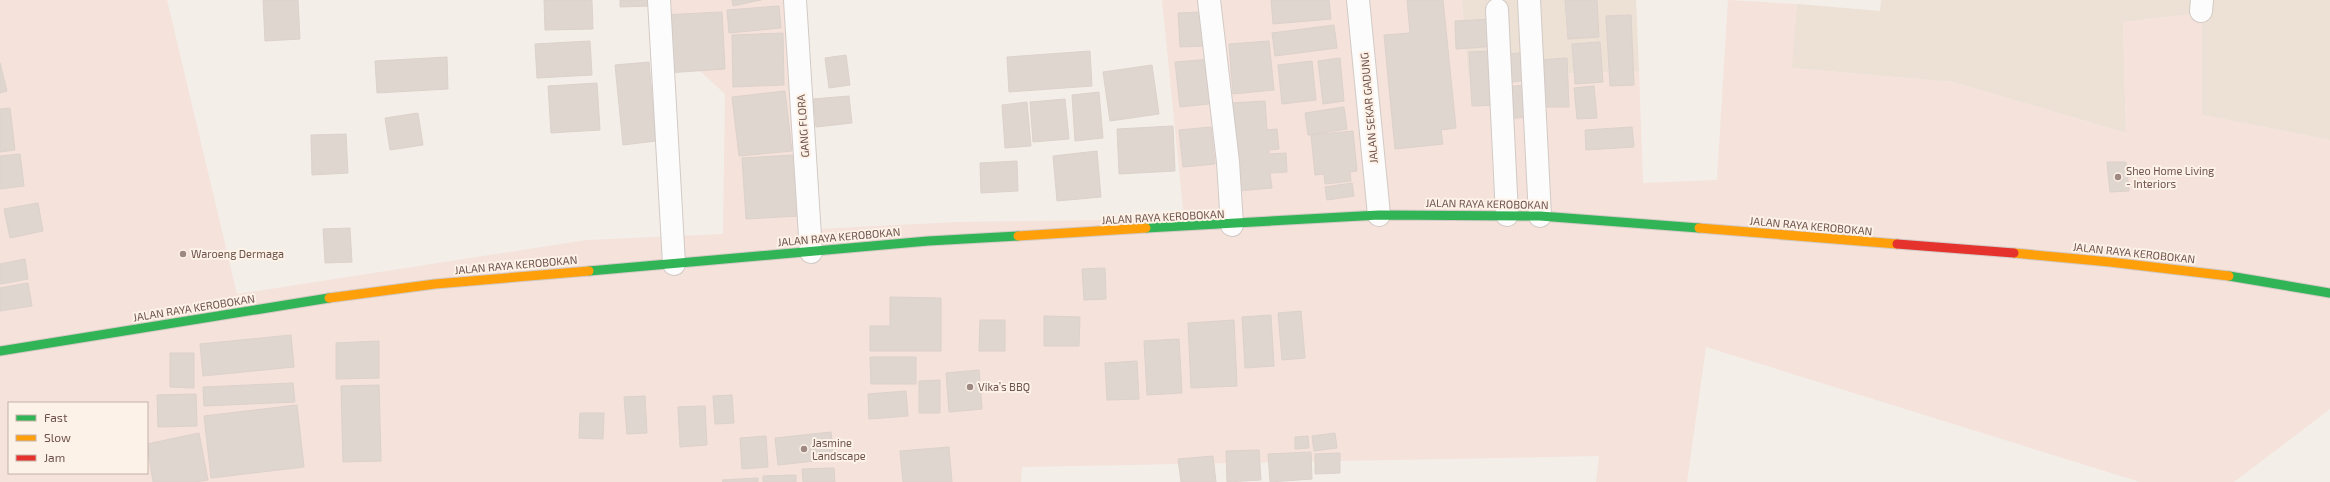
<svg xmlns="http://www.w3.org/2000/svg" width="2330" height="482" font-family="'Exo 2',sans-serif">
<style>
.residential{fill:#ede0d5}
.commercial{fill:#f4e2db;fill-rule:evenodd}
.building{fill:#e0d6d0;stroke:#dcd1cb}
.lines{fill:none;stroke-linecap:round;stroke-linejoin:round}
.street-casing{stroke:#d2cac5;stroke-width:24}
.fast-casing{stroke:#d3c9c5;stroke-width:11}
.slow-casing{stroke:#d3c9c5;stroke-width:11}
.jam-casing{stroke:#d3c9c5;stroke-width:11}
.street{stroke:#fdfcfc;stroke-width:22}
.fast{stroke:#30b455;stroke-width:9}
.slow{stroke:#ff9f0a;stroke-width:9}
.jam{stroke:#e5322d;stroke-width:9}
.poi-dot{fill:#9e8982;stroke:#fdf2e7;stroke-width:1.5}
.labels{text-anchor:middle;stroke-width:4;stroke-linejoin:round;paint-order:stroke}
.street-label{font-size:11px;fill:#6f534b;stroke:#fdf2e7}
.poi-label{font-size:11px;fill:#6f534b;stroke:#fdf2e7;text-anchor:start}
</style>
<rect width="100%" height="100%" fill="#f4eee8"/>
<path class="residential" d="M1462,0H1636L1639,71L1468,77Z
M1881,0H2330V140L2202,115V13L2123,22L2126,133L1953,82L1791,68L1797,4L1880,11Z"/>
<path class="commercial" d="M0,0H167L237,294L587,240L723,234L725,94L659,33L655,0H792L798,230L958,222L1184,219L1162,0H1462L1468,77L1639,71L1643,183L1717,180L1728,0L1797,4L1792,68L1953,82L2126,133L2123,22L2202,13V115L2330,140V409L2234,482H2140L1706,347L1687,482H1596L1599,456L1022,467L1021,482H0ZM9,403H147V473H9Z"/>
<path class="building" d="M263,0H298L300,39L265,41Z
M544,0H592L593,29L545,30Z
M620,0H650V6L620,7Z
M732,0H761L733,6Z
M1271,0H1329L1331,19L1273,24Z
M1407,0H1443L1456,128L1441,130L1443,144L1395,149L1384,35L1410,33Z
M1565,0H1597L1599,37L1568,39Z
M779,6L781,28L729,33L727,10Z
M722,12L725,69L666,73L662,15Z
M1202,12L1204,46L1180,47L1178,13Z
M1631,15L1634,85L1610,86L1606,16Z
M1495,19L1497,46L1456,49L1455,21Z
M1334,25L1337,48L1275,56L1272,33Z
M783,33L784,85L733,87L732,35Z
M590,41L592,75L537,78L535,44Z
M1269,41L1274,90L1233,94L1229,44Z
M1600,42L1603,82L1575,84L1572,44Z
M1090,51L1092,86L1009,92L1007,57Z
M1495,51L1498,105L1472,106L1469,52Z
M1527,52L1530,80L1503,83L1500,55Z
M846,55L850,85L829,88L825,58Z
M447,57L448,89L377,93L375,61Z
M1340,58L1344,101L1323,104L1318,61Z
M1567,58L1569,107H1542L1540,60Z
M1212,59L1217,103L1180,107L1175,62Z
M1312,61L1316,100L1282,104L1278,65Z
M649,62L656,141L623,145L615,65Z
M0,63L7,91L0,93Z
M1152,65L1159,114L1110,121L1103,72Z
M597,83L600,130L551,133L548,86Z
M1527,85L1529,117L1506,119L1503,87Z
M1594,86L1597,118L1577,119L1574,88Z
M785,91L792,151L739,156L732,97Z
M1099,92L1103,138L1075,141L1072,95Z
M849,96L852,123L816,127L813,99Z
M1065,99L1069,139L1033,142L1030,102Z
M1265,101L1267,130L1277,129L1279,149L1269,150V154L1286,153L1287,172L1270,173L1272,188L1238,191L1232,103Z
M1027,102L1031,146L1005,148L1002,105Z
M1344,107L1347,129L1308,135L1305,113Z
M10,108L15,150L0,152V109Z
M418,113L423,145L390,150L385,118Z
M1173,126L1175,171L1119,174L1117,129Z
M1211,127L1215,164L1183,167L1179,130Z
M1632,127L1634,147L1586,150L1585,130Z
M1353,131L1357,171L1350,172L1351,181L1325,184L1324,174L1315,175L1311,135Z
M346,134L348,173L312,175L311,135Z
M1097,151L1101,197L1057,201L1053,156Z
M20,154L24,186L0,189V156Z
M795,155L799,216L746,219L742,158Z
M1017,161L1018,191L981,193L980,163Z
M2107,162H2126L2129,191L2110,192Z
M1352,183L1354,196L1327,200L1325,187Z
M38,203L43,231L10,238L4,209Z
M350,228L352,262L325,263L323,229Z
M25,259L28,279L0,284V264Z
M1105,268L1106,299L1084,300L1082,269Z
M28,283L32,306L0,311V288Z
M890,297L941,298V351H870V326H890Z
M1301,311L1305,358L1282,360L1278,313Z
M1271,315L1274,366L1245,368L1242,317Z
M1044,316L1080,317L1079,346H1044Z
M980,320H1005V351H979Z
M1234,320L1237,386L1191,388L1188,323Z
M291,335L294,367L203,376L200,344Z
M1179,339L1182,393L1147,395L1144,341Z
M379,341V378L336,379V343Z
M170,353H194V388L170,387Z
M870,357H916V384H871Z
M1137,361L1139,399L1107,400L1105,363Z
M979,370L982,409L949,412L946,373Z
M940,380V413H919V381Z
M293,383L295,402L204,406L203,387Z
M379,385L381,461L343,462L341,386Z
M906,391L908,416L869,419L868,394Z
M196,394L197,426L158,427L157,395Z
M732,395L734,423L715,424L713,396Z
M645,396L647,433L627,434L624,397Z
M297,405L304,467L211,478L204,416Z
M705,406L707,445L680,447L678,407Z
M580,413H604L603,439L579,438Z
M831,432L834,459L778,465L775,438Z
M199,433L208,480L195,482H153L147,444Z
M1335,433L1337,448L1314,451L1312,436Z
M766,436L768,467L742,469L740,438Z
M1308,436L1309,448L1295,449V437Z
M949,447L952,482H903L900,451Z
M1259,450L1261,480L1227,482L1226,451Z
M1311,452L1312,479L1270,482L1268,454Z
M1340,453V473L1315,474V454Z
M1213,456L1216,482H1181L1178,459Z
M834,468L835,482H803L802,469Z
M796,475V482H763V476Z
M758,478V482H723L722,480Z"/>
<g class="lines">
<defs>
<path id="street" d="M659,0L674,264
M795,0L811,252
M1209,0L1228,162L1232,225
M1358,0L1379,215
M1529,0L1540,216
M1497,10L1507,215
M2201,11L2202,0"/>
<path id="fast" d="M1146,228L1379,215L1540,216L1699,228
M589,271L928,241L1018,236
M2229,276L2330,293
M0,351L329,298"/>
<path id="slow" d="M1699,228L1897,244
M1018,236L1146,228
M2014,253L2110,262L2229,276
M329,298L435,284L589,271"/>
<path id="jam" d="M1897,244L2014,253"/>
</defs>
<use href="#street" class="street-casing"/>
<use href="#fast" class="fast-casing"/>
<use href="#slow" class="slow-casing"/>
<use href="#jam" class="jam-casing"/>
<use href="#street" class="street"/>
<use href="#fast" class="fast"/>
<use href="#slow" class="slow"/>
<use href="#jam" class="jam"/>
</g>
<g class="poi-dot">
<circle cx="2118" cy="177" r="4"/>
<circle cx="183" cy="254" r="4"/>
<circle cx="970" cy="387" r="4"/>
<circle cx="804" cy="449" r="4"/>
</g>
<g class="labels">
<g class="street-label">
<text transform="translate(1369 108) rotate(-95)" y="4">JALAN SEKAR GADUNG</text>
<text transform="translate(803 126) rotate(-94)" y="4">GANG FLORA</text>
<text transform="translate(1487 204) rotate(1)" y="4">JALAN RAYA KEROBOKAN</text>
<text transform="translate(1163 217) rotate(-3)" y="4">JALAN RAYA KEROBOKAN</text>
<text transform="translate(1811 226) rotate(5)" y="4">JALAN RAYA KEROBOKAN</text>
<text transform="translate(839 237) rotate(-5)" y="4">JALAN RAYA KEROBOKAN</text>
<text transform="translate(2134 253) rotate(6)" y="4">JALAN RAYA KEROBOKAN</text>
<text transform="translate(516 265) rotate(-5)" y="4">JALAN RAYA KEROBOKAN</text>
<text transform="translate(194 308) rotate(-9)" y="4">JALAN RAYA KEROBOKAN</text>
</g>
<g class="poi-label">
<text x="2126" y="175">Sheo Home Living<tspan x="2126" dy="13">- Interiors</tspan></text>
<text x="191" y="258">Waroeng Dermaga</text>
<text x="978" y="391">Vika’s BBQ</text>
<text x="812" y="447">Jasmine<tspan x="812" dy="13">Landscape</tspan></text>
</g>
</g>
<rect x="8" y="402" width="140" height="72" fill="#fdf2e7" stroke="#c4b2a9"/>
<rect x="16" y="415" width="20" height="6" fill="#30b455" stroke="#c4b2a9"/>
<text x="44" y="422" font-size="12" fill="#6f534b">Fast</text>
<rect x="16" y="435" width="20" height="6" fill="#ff9f0a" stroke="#c4b2a9"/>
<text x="44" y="442" font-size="12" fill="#6f534b">Slow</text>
<rect x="16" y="455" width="20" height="6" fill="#e5322d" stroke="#c4b2a9"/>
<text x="44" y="462" font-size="12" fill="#6f534b">Jam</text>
</svg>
